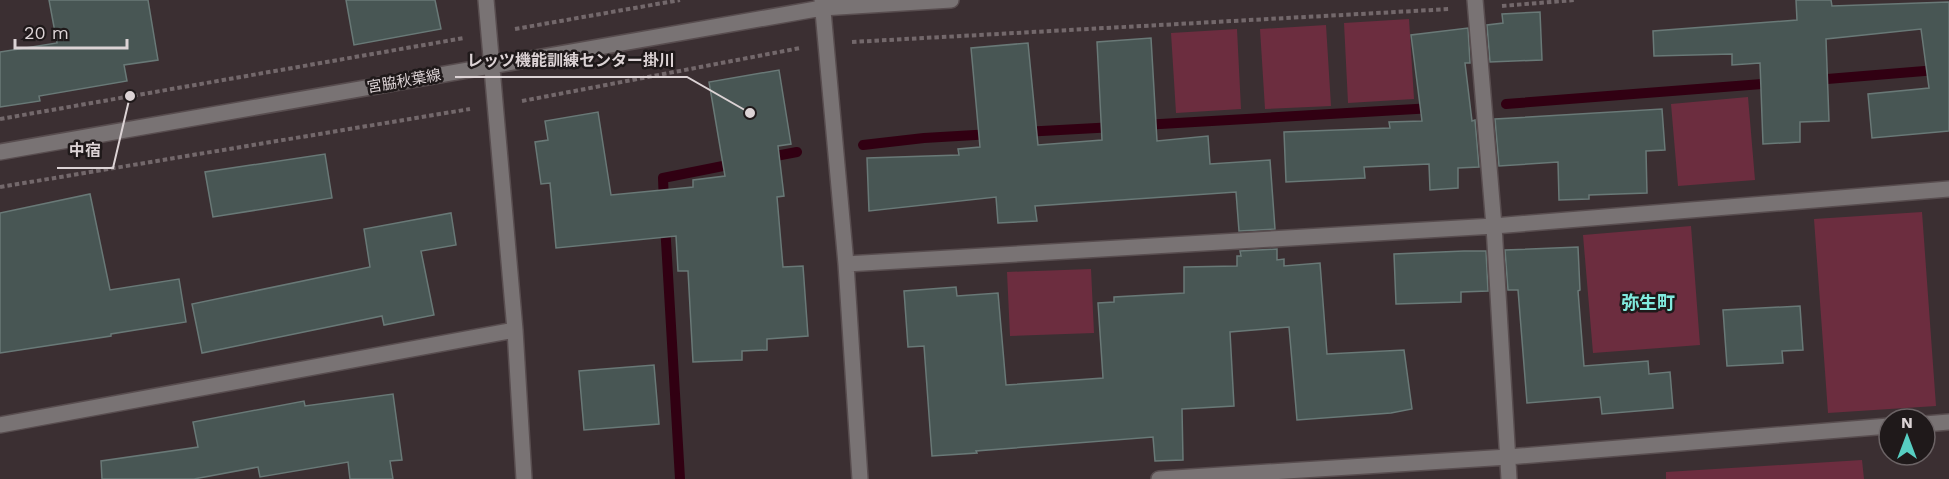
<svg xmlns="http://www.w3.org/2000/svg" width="1949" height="479" font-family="'Work Sans','Noto Sans JP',sans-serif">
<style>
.green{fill:#6c2d3f}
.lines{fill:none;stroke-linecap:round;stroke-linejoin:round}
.stream{stroke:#310012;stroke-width:10}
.building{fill:#485654;stroke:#697977;stroke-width:1.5}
.minor-casing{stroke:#584d4f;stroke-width:18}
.path{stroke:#73686b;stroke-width:4;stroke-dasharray:4.5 3;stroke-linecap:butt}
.minor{stroke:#797374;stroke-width:15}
.labels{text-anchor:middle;stroke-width:5;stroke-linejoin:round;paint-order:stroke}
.street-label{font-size:15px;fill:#dcd3d5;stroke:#1f191a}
.quarter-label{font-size:18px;font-weight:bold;fill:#81eade;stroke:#1f191a}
.leader{fill:none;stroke:#dcd3d5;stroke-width:2}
.callout-dot{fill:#dcd3d5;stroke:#1f191a;stroke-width:2}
.callout-label{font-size:16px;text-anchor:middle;font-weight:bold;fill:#dcd3d5;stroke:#1f191a;stroke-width:5;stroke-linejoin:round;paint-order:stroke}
</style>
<rect width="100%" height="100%" fill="#3b2f32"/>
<path class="green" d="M1409,19L1414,99L1348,103L1344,23Z
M1326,25L1331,106L1265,109L1260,29Z
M1237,29L1241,109L1176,113L1171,33Z
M1748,97L1755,180L1678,186L1671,104Z
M1922,212L1936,406L1828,413L1814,219Z
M1691,226L1700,345L1593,353L1583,235Z
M1091,269L1094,333L1010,336L1007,272Z
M1862,460L1864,479H1666V472Z"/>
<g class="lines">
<path class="stream" d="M1815,80L1949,69
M1506,104L1775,83
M1143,125L1433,108
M1023,132L1115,127
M863,145L924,138L992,134
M765,158L797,152
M664,203L663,178L738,163
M665,224L680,479"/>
</g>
<path class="building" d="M49,0H148L158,60L124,65L127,81L39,96L40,101L0,107V52L57,43Z
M346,0H435L441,29L354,45Z
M1796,0H1831L1832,6L1949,2V131L1872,138L1868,94L1929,88L1921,29L1826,39L1829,121L1800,122V142L1763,144L1760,63L1732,65V54L1654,56L1653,31L1797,20Z
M1540,12L1542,60L1490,62L1487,25L1503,23L1502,14Z
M1468,28L1470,63H1465L1472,121L1475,120L1479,167L1458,168V188L1430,190L1429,164L1364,167L1365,178L1286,182L1284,132L1390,128L1389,122L1422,121L1411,35Z
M1151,38L1157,141L1208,136L1210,164L1270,160L1275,229L1239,231L1236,192L1035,206L1037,221L998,223L996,197L869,211L867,158L959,155L958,149L980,147L971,48L1028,43L1038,145L1102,140L1097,42Z
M779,70L791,144L778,146L784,196L777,197L783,267L803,266L808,336L767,339V350L742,351V360L693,362L688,271H678L676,236L556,248L550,183L541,184L535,142L548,140L545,121L598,112L611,195L693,187V180L725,176L709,82Z
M1662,109L1665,150L1646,151L1647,193L1589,195V199L1559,200L1558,162L1499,166L1495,119Z
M325,154L332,198L213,217L205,172Z
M90,194L110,290L179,279L186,322L111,334V336L0,353V213Z
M451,213L456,245L421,251L434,315L384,325L382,316L202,353L192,304L370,267L364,229Z
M1578,247L1580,290L1578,291L1584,366L1648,361L1649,374L1670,372L1673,408L1602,414L1600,397L1527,403L1518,290H1508L1505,250Z
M1277,249V260L1284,259V266L1320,263L1327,354L1404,350L1412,409L1391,413L1297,420L1289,327L1230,332L1234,406L1182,409L1183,460L1155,461L1153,437L976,451L977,453L932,456L924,346L908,347L904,291L956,287L957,296L998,293L1006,385L1103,378L1098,303L1114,302V297L1184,293V267L1237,266V256H1241L1240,251Z
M1464,251H1486L1488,291L1461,292V302L1396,304L1394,254Z
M1800,306L1803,350L1782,351L1783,363L1727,366L1723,310Z
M654,365L659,424L584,430L579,371Z
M393,394L402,460L390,461L393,479H350L348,462L260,477L258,467L194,479H102L101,461L198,447L193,422L304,401L305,406Z"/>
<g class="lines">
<defs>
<path id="minor" d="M486,0L515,330L524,479
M822,0L846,264L860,479
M1475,0L1494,226L1509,479
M0,152L822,8L951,0
M846,264L1494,226L1949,189
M1925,424L1949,422
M0,425L515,330
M1159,479L1508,457L1889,426"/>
</defs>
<use href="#minor" class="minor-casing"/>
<path class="path" d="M1502,6L1574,0
M515,29L680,0
M852,42L1450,9
M522,101L800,48
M0,119L464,38
M0,187L470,109"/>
<use href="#minor" class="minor"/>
</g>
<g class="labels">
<g class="street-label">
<text transform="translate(404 81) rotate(-10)" y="5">宮脇秋葉線</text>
</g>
<g class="quarter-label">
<text x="1648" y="309">弥生町</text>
</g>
</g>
<path class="leader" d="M750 113L687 77H455M130 96L113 168H57"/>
<g class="callout-dot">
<circle cx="750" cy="113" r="6"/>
<circle cx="130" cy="96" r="6"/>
</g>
<g class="callout-label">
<text x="571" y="66">レッツ機能訓練センター掛川</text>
<text x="85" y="156">中宿</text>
</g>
<g transform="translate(1907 437)"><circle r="28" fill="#1f191a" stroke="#6b6365" stroke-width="1.5"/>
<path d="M0-4.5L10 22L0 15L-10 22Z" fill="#57cec2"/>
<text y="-9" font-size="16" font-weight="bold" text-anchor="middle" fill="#dcd3d5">N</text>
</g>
<path d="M15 39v9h112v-9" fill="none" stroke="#dcd3d5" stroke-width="3"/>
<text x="24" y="39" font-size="18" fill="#dcd3d5" stroke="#1f191a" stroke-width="4.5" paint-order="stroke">20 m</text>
</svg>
